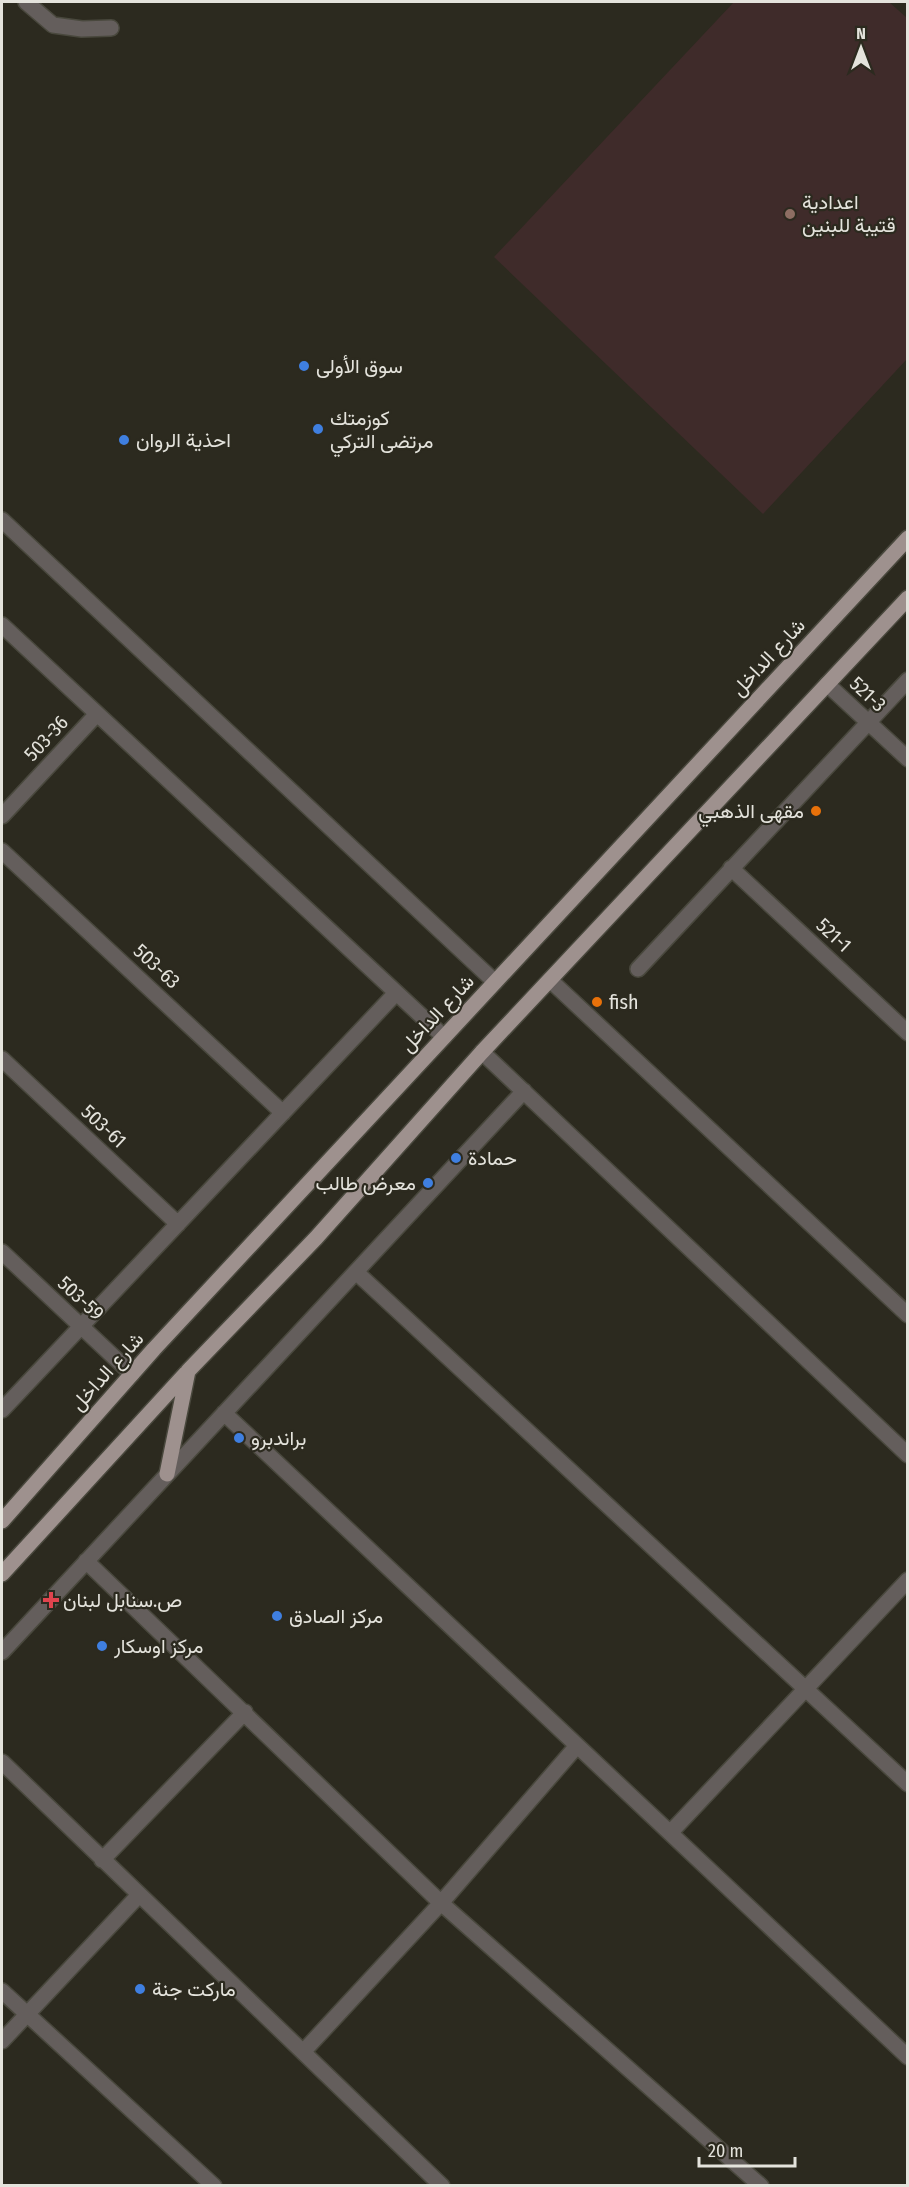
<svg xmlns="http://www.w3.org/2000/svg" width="909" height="2187" font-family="'Fira Sans Condensed',Vazirmatn,sans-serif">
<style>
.education{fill:#3f2b2a}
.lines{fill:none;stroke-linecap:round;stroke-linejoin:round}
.minor-casing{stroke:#49483d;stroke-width:18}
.major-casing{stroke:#49483d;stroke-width:18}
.minor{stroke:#645e5c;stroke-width:15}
.major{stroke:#9e918e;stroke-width:15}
.education-dot{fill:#8d6e63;stroke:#2c2a1f;stroke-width:2}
.shop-dot{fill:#3f7fe0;stroke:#2c2a1f;stroke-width:2}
.food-dot{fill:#e8710a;stroke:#2c2a1f;stroke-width:2}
.health-dot{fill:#e0444e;stroke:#2c2a1f;stroke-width:2}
.labels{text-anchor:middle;stroke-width:4.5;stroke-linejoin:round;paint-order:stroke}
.poi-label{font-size:20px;fill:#e4e3dc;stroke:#2c2a1f;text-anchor:start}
.street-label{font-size:20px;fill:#e4e3dc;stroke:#2c2a1f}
</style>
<rect width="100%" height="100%" fill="#2c2a1f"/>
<path class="education" d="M734,2H889L907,18V359L763,514L494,257Z"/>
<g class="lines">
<defs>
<path id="minor" d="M26,2L53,25L82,29L111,28
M2,520L495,982
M2,625L444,1037
M827,684L908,759
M2,816L96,715
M2,851L283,1113
M731,868L908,1033
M638,969L908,680
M550,980L908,1315
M482,1052L908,1455
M2,1059L178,1224
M2,1252L132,1374
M356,1272L908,1784
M2,1410L396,993
M224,1413L908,2057
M86,1561L441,1903L761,2186
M2,1652L524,1091
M2,1762L442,2186
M670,1833L908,1580
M102,1860L245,1712
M2,1991L214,2186
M2,2041L139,1895
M303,2052L441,1903L576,1747"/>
<path id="major" d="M167,1474L188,1371
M2,1521L154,1349L908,538
M2,1574L188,1371L316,1238L482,1052L908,598"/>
</defs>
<use href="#minor" class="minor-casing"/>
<use href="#major" class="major-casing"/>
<use href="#minor" class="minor"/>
<use href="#major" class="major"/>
</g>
<circle class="education-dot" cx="790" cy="214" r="6"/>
<g class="shop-dot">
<circle cx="304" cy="366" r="6"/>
<circle cx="318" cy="429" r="6"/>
<circle cx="124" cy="440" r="6"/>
<circle cx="456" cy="1158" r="6"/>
<circle cx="428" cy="1183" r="6"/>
<circle cx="239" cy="1438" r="6"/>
<circle cx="277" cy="1616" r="6"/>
<circle cx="102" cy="1646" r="6"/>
<circle cx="140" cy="1989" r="6"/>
</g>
<g class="food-dot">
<circle cx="816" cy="811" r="6"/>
<circle cx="597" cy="1002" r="6"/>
</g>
<path class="health-dot" d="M48 1591h6v6h6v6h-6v6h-6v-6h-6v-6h6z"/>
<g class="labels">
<g class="poi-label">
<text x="802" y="209">اعدادية<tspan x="802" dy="23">قتيبة للبنين</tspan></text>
<text x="316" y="373">سوق الأولى</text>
<text x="330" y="425">كوزمتك<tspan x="330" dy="23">مرتضى التركي</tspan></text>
<text x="136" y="447">احذية الروان</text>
<text x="804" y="818" text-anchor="end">مقهى الذهبي</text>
<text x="609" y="1009">fish</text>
<text x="468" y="1165">حمادة</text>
<text x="416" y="1190" text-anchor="end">معرض طالب</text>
<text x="251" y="1445">براندبرو</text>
<text x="63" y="1607">ص.سنابل لبنان</text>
<text x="289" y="1623">مركز الصادق</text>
<text x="114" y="1653">مركز اوسكار</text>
<text x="152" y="1996">ماركت جنة</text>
</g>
<g class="street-label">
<text transform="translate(768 657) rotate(-47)" y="7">شارع الداخل</text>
<text transform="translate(868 694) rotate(43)" y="7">521-3</text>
<text transform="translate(46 738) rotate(-47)" y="7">503-36</text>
<text transform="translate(834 935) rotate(43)" y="7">521-1</text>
<text transform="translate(157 966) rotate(43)" y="7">503-63</text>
<text transform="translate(437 1013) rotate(-47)" y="7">شارع الداخل</text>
<text transform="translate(104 1126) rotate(43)" y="7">503-61</text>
<text transform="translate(81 1298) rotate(43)" y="7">503-59</text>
<text transform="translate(107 1371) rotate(-48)" y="7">شارع الداخل</text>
</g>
</g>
<rect width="909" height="2187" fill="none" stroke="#e4e3dc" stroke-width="6"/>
<g transform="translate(861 48)" stroke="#2c2a1f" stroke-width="4.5" paint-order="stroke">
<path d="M0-4.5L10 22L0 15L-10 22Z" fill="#e4e3dc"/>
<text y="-9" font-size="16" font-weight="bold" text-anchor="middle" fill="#e4e3dc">N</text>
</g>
<path d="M699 2157v9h96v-9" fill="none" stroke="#e4e3dc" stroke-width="3"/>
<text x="708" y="2157" font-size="18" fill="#e4e3dc" stroke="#2c2a1f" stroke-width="4.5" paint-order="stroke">20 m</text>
</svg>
